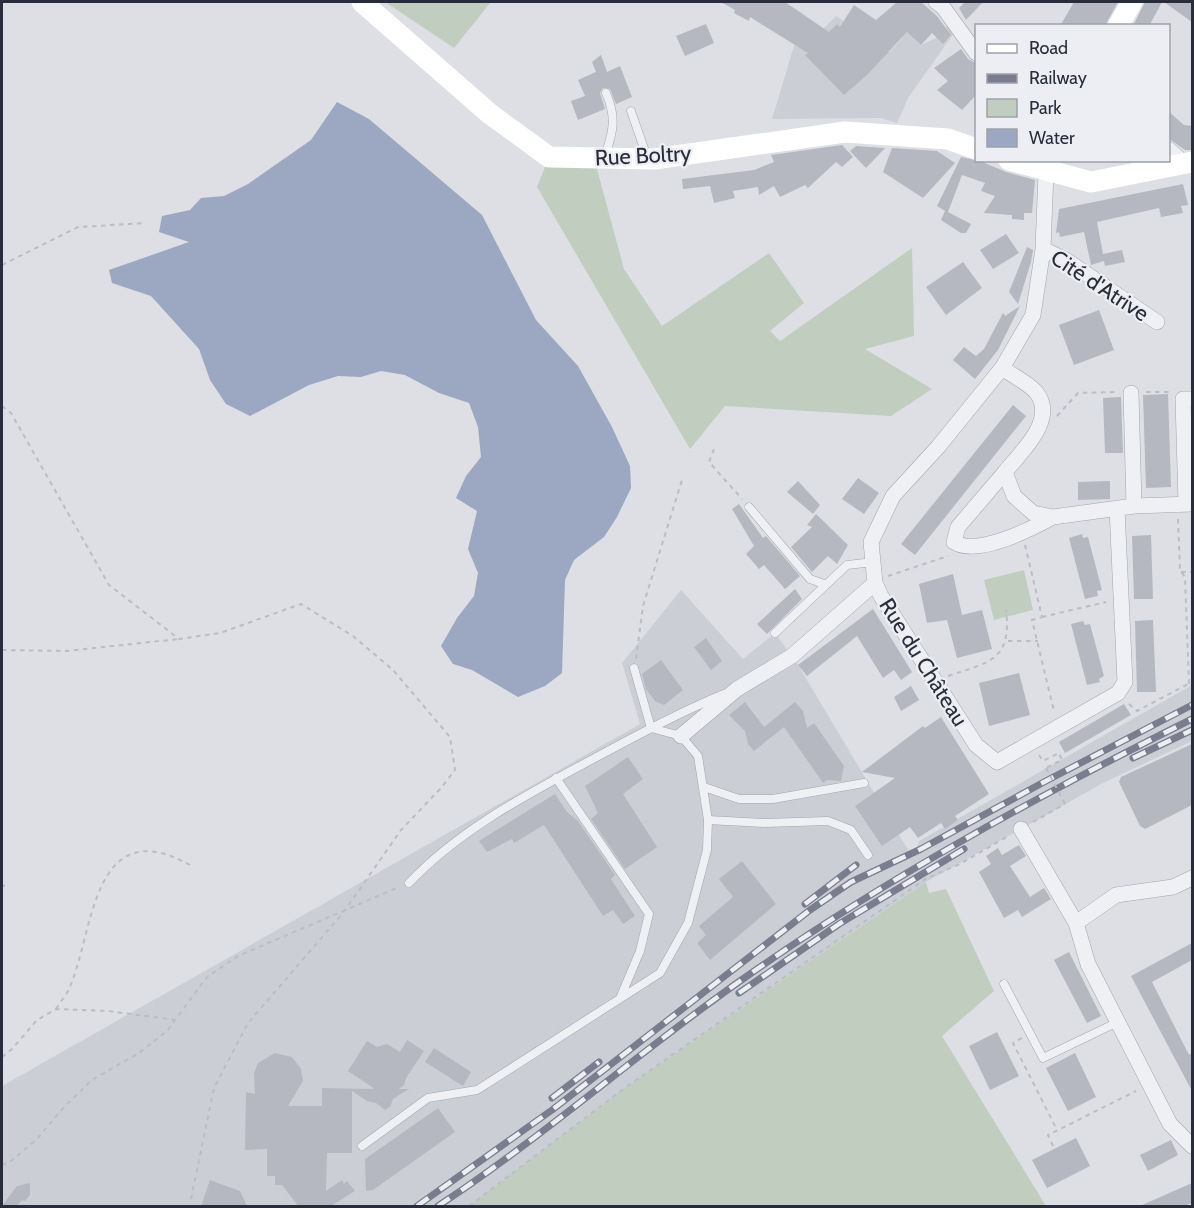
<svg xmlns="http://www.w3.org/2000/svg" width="1194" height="1208" font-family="Cabin,sans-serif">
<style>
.built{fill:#ccced6}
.green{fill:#c1cebf}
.water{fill:#9ca8c2}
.building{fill:#b5b8c1}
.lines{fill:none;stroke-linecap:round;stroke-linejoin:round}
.lane-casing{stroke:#a3a6ae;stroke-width:9}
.street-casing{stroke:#a3a6ae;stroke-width:16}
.path{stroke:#bcbdc4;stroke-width:2;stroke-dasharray:4.5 4.5;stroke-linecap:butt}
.lane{stroke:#eff0f4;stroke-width:8}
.street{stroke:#eff0f4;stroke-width:15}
.secondary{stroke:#fff;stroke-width:21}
.rail-casing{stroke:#797d8d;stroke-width:7}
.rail{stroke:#eceef3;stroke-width:4.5;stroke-dasharray:14;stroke-linecap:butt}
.path-bridge{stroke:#bcbdc4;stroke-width:2;stroke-dasharray:4.5 4.5;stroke-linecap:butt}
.labels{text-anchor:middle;stroke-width:4.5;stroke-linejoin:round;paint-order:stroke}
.street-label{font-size:22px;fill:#292c3a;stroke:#eceef3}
</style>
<rect width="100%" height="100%" fill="#dddfe5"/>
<path class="built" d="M836,16L890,52L907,32L921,45L936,38L948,25L954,33L908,98L897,123L881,118L772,119L797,36L805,47Z
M681,590L743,659L775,633L798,665L913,858L919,841L1192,685V741L1105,782L926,882L626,1087L469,1206H2V1086L640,724L622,663Z"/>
<path class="green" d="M385,2H491L454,48Z
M549,157L594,158L624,269L662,326L769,253L804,303L770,331L780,341L912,248L914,336L865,349L932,389L891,416L725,406L690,449L537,187Z
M1024,570L1033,610L994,620L984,580Z
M926,882L929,893L946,889L994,991L942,1036L1046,1206H469L626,1087Z"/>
<path class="water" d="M337,102L369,119L482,215L536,320L578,366L612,427L630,466L631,488L617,517L604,537L574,560L565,580L562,673L545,686L518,697L472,670L453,664L441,646L457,618L474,596L478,573L468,549L477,511L456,498L466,476L481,457L478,427L469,403L439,393L405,375L381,371L361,377L338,376L309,385L250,416L226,404L210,380L199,349L151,296L112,283L109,270L189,242L159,232L162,216L190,210L201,198L224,196L248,184L311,140Z"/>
<path class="building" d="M721,2H785L829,32L837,24L840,27L854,5L876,20L897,2H921L937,16L951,35L943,44L932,33L921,45L907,32L868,74L844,95L805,55L808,53L750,17L749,21L734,13L735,10Z
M965,2H983L966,20L959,8Z
M1074,2H1118L1105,26H1060Z
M1145,2H1162L1149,26H1133Z
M1164,2H1192V22Z
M706,24L714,43L685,56L676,36Z
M961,49L968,59L976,63V95L962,110L937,90L948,81L934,68Z
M601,55L607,72L620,66L632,97L616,104L610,89L603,88L600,93L605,109L578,120L571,101L585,96L578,80L596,72L592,62Z
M1168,111L1184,125L1192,126V150H1185L1168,138Z
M842,145L853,157L842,167L836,162L808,188L805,185L780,197L774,186L759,195L758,187L733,191L735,198L714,203L710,186L683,189L682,179L754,170L774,162L771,155Z
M856,146L885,148L866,168L850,151Z
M892,148L937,151L955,163L923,198L883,172Z
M961,157L980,161L1006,172L1035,180L1032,213H1024V220L1012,219V215L984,213L995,196L981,191L985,183L962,175L948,212L971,224L966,233H961L941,220L945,211L937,206Z
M1183,184L1188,205L1181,206L1183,213L1161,217L1159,208L1097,222L1103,254L1122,250L1125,262L1105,266L1104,261L1091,265L1084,232L1060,237L1059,232L1056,233L1059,209Z
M1006,234L1019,253L993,269L980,250Z
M1027,247L1033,250L1031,262L1018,304L1009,292Z
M963,262L982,288L946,315L926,287Z
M1020,306L998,350L975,379L953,360L964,347L976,356L984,349L1003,313L1005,316Z
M1099,310L1114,350L1074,365L1059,325Z
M1168,394L1171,487L1146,488L1143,395Z
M1121,397L1123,453H1105L1103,398Z
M1013,405L1026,416L915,555L901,544Z
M858,478L879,493L864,514L842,499Z
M798,481L820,505L813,514L787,492Z
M1110,481V499L1078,500V482Z
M739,504L763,538L766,536L800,576L785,589L764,565L759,569L746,554L754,546L732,509Z
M816,514L848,545L837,564L828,556L812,572L791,547L812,527L807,525Z
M1082,534L1083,538L1088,537L1102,590L1097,591L1098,596L1085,599L1069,538Z
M1151,535L1153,599H1134L1132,536Z
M953,574L962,615L982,610L992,649L957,658L947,620L927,623L919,584Z
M795,589L802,599L767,634L757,624Z
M873,609L912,672L901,680L894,670L883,678L857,636L807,676L798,665Z
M1153,620L1156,692H1137L1135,621Z
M1083,621L1085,625L1090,624L1104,676L1099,679L1100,682L1087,685L1071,624Z
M706,638L722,661L711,670L694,647Z
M661,660L683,690L664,705L655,701L646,689L642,674Z
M1019,673L1030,715L989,726L979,683Z
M911,686L919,700L901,711L894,697Z
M745,702L764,727L795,702L803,711L807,728L814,723L844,766L841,781L827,780L823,783L784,727L754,751L748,744L745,731L729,715Z
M1124,704L1131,715L1065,753L1059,742Z
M941,717L989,794L955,816L958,820L945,829L941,823L918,838L910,827L882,846L855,806L895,778L862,772L923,726L925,728Z
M1192,744V805L1145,829L1140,826L1119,782L1121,777Z
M628,757L643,779L623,794L657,847L625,869L591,819L598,813L585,786Z
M555,794L567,812L578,821L615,875L611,879L635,916L623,924L613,910L603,916L544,825L514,843L512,839L487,852L479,841Z
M1019,845L1026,856L1010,866L1030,897L1044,888L1051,899L1022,917L1018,910L1004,918L979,872L991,864L986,856L998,848L1002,855Z
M742,861L776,904L710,960L697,943L706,935L699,926L733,897L719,879Z
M1192,943V960L1152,982L1189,1055L1192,1052V1091L1131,976Z
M1069,952L1101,1016L1087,1023L1054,960Z
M997,1032L1019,1076L990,1090L969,1046Z
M407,1040L424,1051L406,1078L404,1085L399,1089H409L393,1099L390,1107L385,1110L376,1103L367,1101L352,1091V1153H327L326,1191L342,1180L344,1184L347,1181L355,1191L331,1206H298L282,1185H275V1176H267V1149L245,1150L246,1092L255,1094L254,1073L258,1063L275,1053L292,1057L301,1069L303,1081L288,1106H322V1088L375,1089L348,1071L367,1041L377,1047L387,1044L400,1052Z
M434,1048L471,1072L463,1086L425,1062Z
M1075,1053L1096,1097L1068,1111L1046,1068Z
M438,1108L455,1132L373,1190L366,1191L365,1159Z
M1076,1138L1090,1166L1047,1188L1032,1160Z
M1171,1140L1178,1155L1148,1171L1140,1155Z
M210,1180L240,1191L247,1206H201Z
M30,1183V1195L25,1201L22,1200L17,1206H2L17,1186Z
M1192,1183V1203L1184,1206H1140Z"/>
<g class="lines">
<defs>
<path id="lane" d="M631,111L647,157
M605,157C613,131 617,118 606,93
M749,507L810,579L824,584
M775,633L847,565L874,562
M556,778L649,914L640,951L621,996
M704,787L739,799H773L864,783
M708,820L764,823L828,821L851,830L868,855
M409,883C459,830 526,795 589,761C634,737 678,713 724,694
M1004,984L1043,1058L1118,1022
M362,1146L428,1098L477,1090L660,973L688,923L707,850L708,820L698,756L681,736L651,728L634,668"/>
<path id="street" d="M936,2L943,7L976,53
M1168,149L1184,163
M1046,172L1043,249L1033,315L1002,368L938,447L893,496L871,542L875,583L881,596L976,745L997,762L1118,693L1125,682L1117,509
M1043,249L1066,260L1157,322
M1002,368C1012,375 1028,383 1036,392C1058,419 1021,452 1005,472L1014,496L1033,513L1053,517L1134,506L1192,504
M1131,393L1134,506
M1005,472L958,527L954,542C977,557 1031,529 1053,517
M1186,504L1183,399H1192
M681,736L737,689L792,656L875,583
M1021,829L1076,923L1088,964L1170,1124L1192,1146
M1076,923L1116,895L1173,887L1192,878"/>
</defs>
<use href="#lane" class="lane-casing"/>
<use href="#street" class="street-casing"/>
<path class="path" d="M2,265L78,227L146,223
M1146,392H1170
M2,406L11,413L109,585L179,639L220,633L301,604L353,636L393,670L450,737L455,770L441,788L401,830L343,913L248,1023L214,1088L191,1199
M1057,416L1078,393L1116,392
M714,449L709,462L742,499
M1178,519L1180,570L1185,577L1189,684
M1025,545L1042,617L1032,620L1054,711
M1181,572H1192
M888,576L948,556
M1042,617L1106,602
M1008,641H1038
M2,650L66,651L179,639
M636,659L643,606L682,480
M948,676C990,662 1012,660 1006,610
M1129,704L1137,711L1192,682
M1039,755L1043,761L1059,753L1062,760L1046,768
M1033,822L1065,804
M2,885L5,886
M56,1009C60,1002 66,996 69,989C94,934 91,810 190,865
M1022,1038L1013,1043L1057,1130
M2,1057L12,1049L37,1020L56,1009L108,1011L176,1020
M1053,1146L1048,1135L1136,1091
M2,1165L10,1162L37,1139L64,1107L92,1080L139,1053L167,1031L207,977L238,956L399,887
M469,1206L626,1087L927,878L960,864L1010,835"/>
<use href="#lane" class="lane"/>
<use href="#street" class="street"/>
<path class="secondary" d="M362,2L490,114L549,157L654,159L845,132L948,139L976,149
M1118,26L1132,2
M1009,160L1091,182L1192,162"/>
<defs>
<path id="rail" d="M1133,758L1192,730
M805,904L856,865
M739,993L839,924L964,849
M552,1098L599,1062
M417,1206L552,1110L810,910L851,882L921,849L1044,782L1192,705
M438,1206C546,1135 643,1048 750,974C890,876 1040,795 1192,719"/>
</defs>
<use href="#rail" class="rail-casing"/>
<use href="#rail" class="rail"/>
<path class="path-bridge" d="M1046,768L1065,804"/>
</g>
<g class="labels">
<g class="street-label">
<text transform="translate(643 155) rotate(-3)" y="8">Rue Boltry</text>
<text transform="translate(1100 285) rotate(33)" y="8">Cité d'Atrive</text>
<text transform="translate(924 662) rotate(58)" y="8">Rue du Château</text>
</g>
</g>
<rect width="1194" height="1208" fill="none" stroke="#292c3a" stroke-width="6"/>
<rect x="975" y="24" width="195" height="138" fill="#eceef3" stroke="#9ea0a9" stroke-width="1.5"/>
<rect x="987" y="44" width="30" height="9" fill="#ffffff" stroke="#9ea0a9" stroke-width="1.5"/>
<text x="1029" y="54" font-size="18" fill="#292c3a">Road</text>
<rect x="987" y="74" width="30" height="9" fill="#797d8d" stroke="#9ea0a9" stroke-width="1.5"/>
<text x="1029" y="84" font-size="18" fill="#292c3a">Railway</text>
<rect x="987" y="99" width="30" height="18" fill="#c1cebf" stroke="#9ea0a9" stroke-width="1.5"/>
<text x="1029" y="114" font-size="18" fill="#292c3a">Park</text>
<rect x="987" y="129" width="30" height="18" fill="#9ca8c2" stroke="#9ea0a9" stroke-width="1.5"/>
<text x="1029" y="144" font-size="18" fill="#292c3a">Water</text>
</svg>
